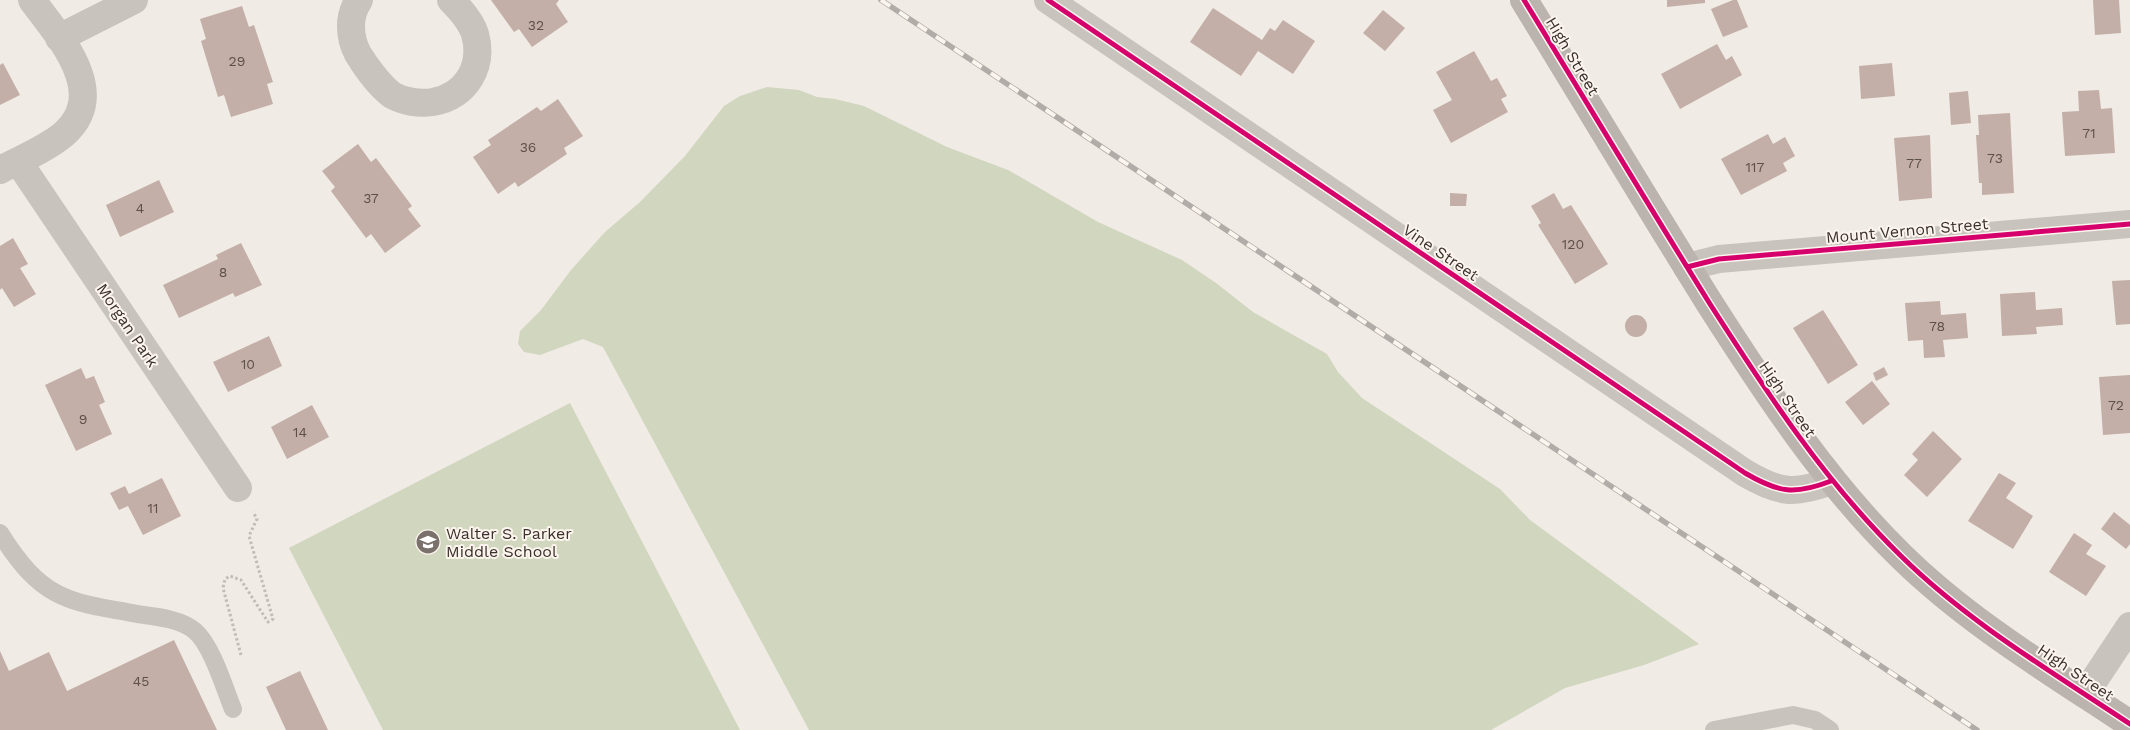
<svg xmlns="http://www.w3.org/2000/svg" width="2130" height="730" font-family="'Work Sans',sans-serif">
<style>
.green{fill:#d1d6bf}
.building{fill:#c3afa7}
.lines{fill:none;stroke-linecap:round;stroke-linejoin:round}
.path{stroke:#c2bbb6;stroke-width:3;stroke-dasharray:2.5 2.5;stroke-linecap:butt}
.lane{stroke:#c9c3be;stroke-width:18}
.street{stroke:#c9c3be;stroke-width:28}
.secondary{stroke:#bab3ae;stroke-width:28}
.rail-casing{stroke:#b1aca8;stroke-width:5.5}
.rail{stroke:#fbf5ee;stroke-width:4;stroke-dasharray:11;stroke-linecap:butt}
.cycleway-casing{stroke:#fbf5ee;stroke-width:8}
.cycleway{stroke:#d6006c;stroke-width:5}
.labels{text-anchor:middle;stroke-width:4;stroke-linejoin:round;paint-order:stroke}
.number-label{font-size:14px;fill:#5d504a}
.street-label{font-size:16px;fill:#3b302b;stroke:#fbf5ee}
.poi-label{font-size:16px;fill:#3b302b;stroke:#fbf5ee;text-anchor:start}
</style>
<rect width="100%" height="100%" fill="#f0ebe5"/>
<path class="green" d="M767,87L799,90L817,97L835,99L864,106L947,147L1008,170L1098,222L1182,260L1216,283L1253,312L1327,354L1338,372L1362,398L1500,489L1530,520L1699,644L1644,665L1565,688L1491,730H809L603,347L583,339L540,355L524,352L518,344L520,331L541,310L571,270L605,232L640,202L685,156L724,106L740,96Z
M570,403L740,730H383L289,548Z"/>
<path class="building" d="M491,0H559L556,4L568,22L532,47L519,29L514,32Z
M1667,0H1705V3L1667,7Z
M1733,0H1737L1748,27L1723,37L1711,9Z
M2093,0H2119L2121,33L2095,35Z
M242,6L249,27L254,25L273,82L267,84L273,104L231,117L224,95L218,97L201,41L206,39L200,19Z
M1213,8L1262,40L1270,28L1275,31L1283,20L1315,41L1293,74L1258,51L1241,76L1190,42Z
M1383,10L1405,28L1385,51L1363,33Z
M1717,44L1726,60L1732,56L1742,75L1680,109L1661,74Z
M1474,51L1491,81L1497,78L1507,96L1501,99L1508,112L1451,143L1433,110L1452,100L1436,72Z
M3,63L20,95L0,105V65Z
M1892,63L1895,96L1861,99L1859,66Z
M2099,90L2101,109L2112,108L2115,153L2065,156L2062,112L2079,111L2078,91Z
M1968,91L1971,123L1951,125L1949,93Z
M558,99L583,136L564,148L567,154L518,187L515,182L498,194L473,157L491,145L488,140L537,107L541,111Z
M2010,113L2014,193L1982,195V183H1979L1976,135H1979L1978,115Z
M1768,134L1773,144L1785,137L1795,156L1783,163L1787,171L1741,195L1721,159Z
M1930,135L1932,198L1899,201L1894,138Z
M358,144L371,162L376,158L412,206L408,209L421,226L385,253L371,234L366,238L331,191L335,187L322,171Z
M159,180L174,212L120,237L106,205Z
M1450,193L1467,194L1466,206H1450Z
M1554,193L1563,209L1571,205L1608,264L1575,284L1538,225L1541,223L1531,206Z
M13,238L28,264L20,268L36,294L14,307L2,288L0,290V246Z
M241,243L262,285L235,297L233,293L179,318L163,285L218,259L216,255Z
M2130,280V324L2116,325L2112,281Z
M2035,292L2036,310L2062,308L2063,325L2036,327L2037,334L2002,336L2000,294Z
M1940,301L1941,315L1966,313L1968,338L1943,340L1945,357L1924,358L1923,340L1908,341L1905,303Z
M1823,310L1858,365L1828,384L1793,328Z
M1625 326a11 11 0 1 1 22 0a11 11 0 1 1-22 0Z
M269,336L282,366L228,392L213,362Z
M1884,367L1888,375L1876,381L1873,373Z
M81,368L86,379L94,376L105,402L99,405L112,434L76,451L45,385Z
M2130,375V433L2103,435L2099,377Z
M1872,381L1890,404L1863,425L1845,402Z
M312,405L329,437L287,459L271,427Z
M1933,431L1962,459L1927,497L1904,475L1918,460L1912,454Z
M1999,473L2016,483L2006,498L2033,516L2013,549L1968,521Z
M162,478L181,516L143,535L128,506L119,510L110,493L125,486L129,494Z
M2114,512L2130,525V544L2126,549L2101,529Z
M2074,533L2092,545L2086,554L2106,566L2086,596L2049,572Z
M174,640L217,730H0V651L9,671L49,652L67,691Z
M300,671L328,730H286L266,687Z"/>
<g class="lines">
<path class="path" d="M241,655L223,588L225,579L230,576L241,580L268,622L273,619L249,536L257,519L253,512"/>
<path class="lane" d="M0,533C43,602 69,602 144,615C160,617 182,620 195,631C212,646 224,687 233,709
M1714,730L1793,715L1815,720L1830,730"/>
<path class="street" d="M359,0C348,16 349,37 358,54C366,67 380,86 392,95C404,102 420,104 433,102C466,96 484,67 475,34C471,21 461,10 451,0
M1048,0L1745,473C1779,493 1795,495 1831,481
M59,38L134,0
M18,161L238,488
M0,170C21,159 46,149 64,134C111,92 58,36 32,0
M1687,267L1719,259L2130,224
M2085,694L2130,626"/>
<path class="secondary" d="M1524,0C1586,101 1647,203 1710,304C1767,393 1825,482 1901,556C1968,622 2052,672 2130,724"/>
<defs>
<path id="rail" d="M881,0L1977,730"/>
</defs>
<use href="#rail" class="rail-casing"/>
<use href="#rail" class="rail"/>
<defs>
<path id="cycleway" d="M1048,0L1745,473C1779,493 1795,495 1831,481
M1524,0C1586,101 1647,203 1710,304C1767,393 1825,482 1901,556C1968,622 2052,672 2130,724
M1687,267L1719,259L2130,224"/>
</defs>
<use href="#cycleway" class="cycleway-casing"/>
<use href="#cycleway" class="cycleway"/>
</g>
<defs>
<symbol id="school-disc" viewBox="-11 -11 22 22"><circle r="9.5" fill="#7a716c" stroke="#fbf5ee"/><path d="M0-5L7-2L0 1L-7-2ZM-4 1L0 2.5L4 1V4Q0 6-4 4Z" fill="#fff"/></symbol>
</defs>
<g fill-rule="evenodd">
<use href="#school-disc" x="414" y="528" width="28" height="28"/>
</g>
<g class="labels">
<g class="number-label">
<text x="536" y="30">32</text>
<text x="237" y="66">29</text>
<text x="2089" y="138">71</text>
<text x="528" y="152">36</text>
<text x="1995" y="163">73</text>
<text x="1914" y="168">77</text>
<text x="1755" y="172">117</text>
<text x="371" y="203">37</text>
<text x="140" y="213">4</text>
<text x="1573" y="249">120</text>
<text x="223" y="277">8</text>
<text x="1937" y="331">78</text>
<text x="248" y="369">10</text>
<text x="2116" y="410">72</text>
<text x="83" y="424">9</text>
<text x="300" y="437">14</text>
<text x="153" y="513">11</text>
<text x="141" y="686">45</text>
</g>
<g class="street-label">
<text transform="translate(1573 56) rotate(59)" y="6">High Street</text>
<text transform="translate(1907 230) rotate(-5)" y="6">Mount Vernon Street</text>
<text transform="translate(1441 252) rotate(34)" y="6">Vine Street</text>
<text transform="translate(128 325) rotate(56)" y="6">Morgan Park</text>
<text transform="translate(1788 399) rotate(56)" y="6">High Street</text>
<text transform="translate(2076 672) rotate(34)" y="6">High Street</text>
</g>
<g class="poi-label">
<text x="446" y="539">Walter S. Parker<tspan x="446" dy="18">Middle School</tspan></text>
</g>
</g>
</svg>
